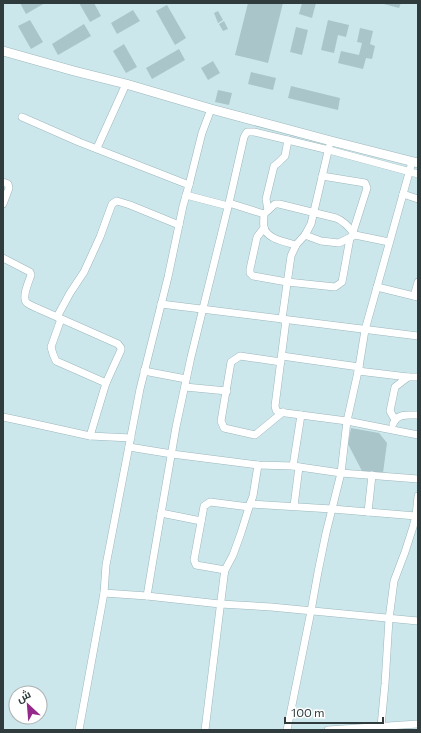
<svg xmlns="http://www.w3.org/2000/svg" width="421" height="733" viewBox="0 0 421 733" font-family="Commissioner,Cairo,sans-serif">
<style>
.building{fill:#aac5ca}
.lines{fill:none;stroke-linecap:round;stroke-linejoin:round}
.minor-casing{stroke:#9cb7bc;stroke-width:8}
.tertiary-casing{stroke:#9cb7bc;stroke-width:10}
.minor{stroke:#fff;stroke-width:7}
.tertiary{stroke:#fff;stroke-width:9}
</style>
<rect width="100%" height="100%" fill="#cbe7ec"/>
<g class="building">
<polygon points="20,3 45,3 26,14"/>
<polygon points="79,3 94,3 101,16 90,22"/>
<polygon points="248,3 283,3 268,63 235,55"/>
<polygon points="302,3 316,3 312,18 299,14"/>
<polygon points="380,3 401,3 399,8"/>
<polygon points="167,5 186,38 175,45 156,11"/>
<polygon points="133,10 140,21 117,34 111,23"/>
<polygon points="218,11 223,20 218,23 214,13"/>
<polygon points="30,20 43,42 31,49 18,26"/>
<polygon points="328,20 349,25 346,37 338,35 334,53 321,50"/>
<polygon points="224,21 228,29 223,31 219,24"/>
<polygon points="84,24 91,36 58,55 52,44"/>
<polygon points="296,27 308,30 302,55 290,52"/>
<polygon points="360,28 373,31 370,44 375,46 372,59 366,58 363,69 338,63 341,51 359,55 362,43 357,42"/>
<polygon points="124,44 137,67 126,73 113,51"/>
<polygon points="179,49 185,60 152,79 146,68"/>
<polygon points="213,61 220,73 208,80 201,68"/>
<polygon points="251,72 276,78 273,90 248,84"/>
<polygon points="291,86 340,98 338,110 288,98"/>
<polygon points="218,90 232,93 229,105 215,102"/>
<polygon points="351,428 379,433 387,443 383,473 362,471 348,444"/>
</g>
<g class="lines">
<g class="minor-casing">
<g id="minor">
<polyline points="22,117 79,142 189,185"/>
<polyline points="97,148 126,84"/>
<polyline points="322,176 365,183 367,188 353,232"/>
<polyline points="3,182 8,184 9,188 3,204"/>
<polyline points="403,194 418,199"/>
<polyline points="186,195 228,206"/>
<polyline points="229,203 264,214"/>
<polyline points="268,210 266,199 274,166 279,162 285,156 288,140"/>
<polyline points="264,228 257,237 250,269 250,273 253,276 287,282 335,287 342,282 350,238"/>
<polyline points="305,235 321,241 339,243 353,236"/>
<path d="M296,245C286,242 266,239 264,227C263,223 264,218 264,214L275,204H279L336,218C344,221 350,228 355,235L389,242"/>
<path d="M3,258L30,272L31,275C29,281 21,298 27,303C31,306 35,307 39,309L118,344L121,348V350L106,383L90,436"/>
<polyline points="377,287 418,297"/>
<polyline points="414,296 418,282"/>
<polyline points="161,304 418,336"/>
<polyline points="57,317 70,293 84,272 100,237 112,204 115,202 117,201 130,205 179,225"/>
<polyline points="61,319 51,347 53,354 56,361 106,383"/>
<polyline points="282,319 291,256 296,245 305,235 311,224 329,147"/>
<polyline points="286,320 275,406 276,410 278,412 347,421 418,435"/>
<polyline points="282,356 359,367"/>
<polyline points="281,362 240,356 231,362 221,421 224,428 255,435 283,412"/>
<polyline points="144,371 186,379"/>
<polyline points="358,371 408,377 418,377"/>
<polyline points="185,387 227,391"/>
<polyline points="3,417 22,421 90,436 131,438"/>
<polyline points="395,420 390,411 395,387 408,377"/>
<path d="M393,424C397,413 408,415 418,415"/>
<polyline points="129,447 172,454 258,465 293,466 341,473 418,479"/>
<polyline points="293,466 301,415"/>
<polyline points="250,504 332,509 416,516"/>
<polyline points="294,506 299,467"/>
<polyline points="368,512 372,475"/>
<polyline points="161,513 201,521"/>
<polyline points="225,570 196,565 194,560 204,506 210,502 249,507"/>
<polyline points="104,593 147,596 220,604 271,607 418,621"/>
<polyline points="147,596 153,560 176,427 191,357 229,203 244,137 247,132 254,132 329,150 418,174"/>
<polyline points="381,726 385,684 389,619 394,581 405,552 413,527 416,516 418,496"/>
<polyline points="79,730 104,593 106,565 140,389 168,277 183,206 189,185 202,133 211,109"/>
<polyline points="205,730 224,576 225,570 233,555 241,533 250,504 253,496 258,465"/>
<polyline points="287,730 311,611 318,572 326,533 341,473 347,421 359,367 365,330 412,162"/>
<polyline points="328,730 418,724"/>
</g>
</g>
<g class="tertiary-casing">
<polyline id="tertiary" points="3,51 74,71 126,84 211,109 331,141 418,163"/>
</g>
<use href="#minor" class="minor"/>
<use href="#tertiary" class="tertiary"/>
</g>
<rect width="421" height="733" fill="none" stroke="#303b3d" stroke-width="8"/>
<g transform="translate(28 705) rotate(334)"><circle r="19" fill="#ffffff" stroke="#acb1b1"/>
<path d="M0-3L7 15L0 10L-7 15Z" fill="#94288b"/>
<text y="-6" font-size="11" font-weight="bold" text-anchor="middle" fill="#303b3d">ش</text>
</g>
<path d="M285 717v6h98v-6" fill="none" stroke="#303b3d" stroke-width="2"/>
<text x="291" y="717" font-size="12" fill="#303b3d" stroke="#ffffff" stroke-width="3" paint-order="stroke">100 m</text>
</svg>
